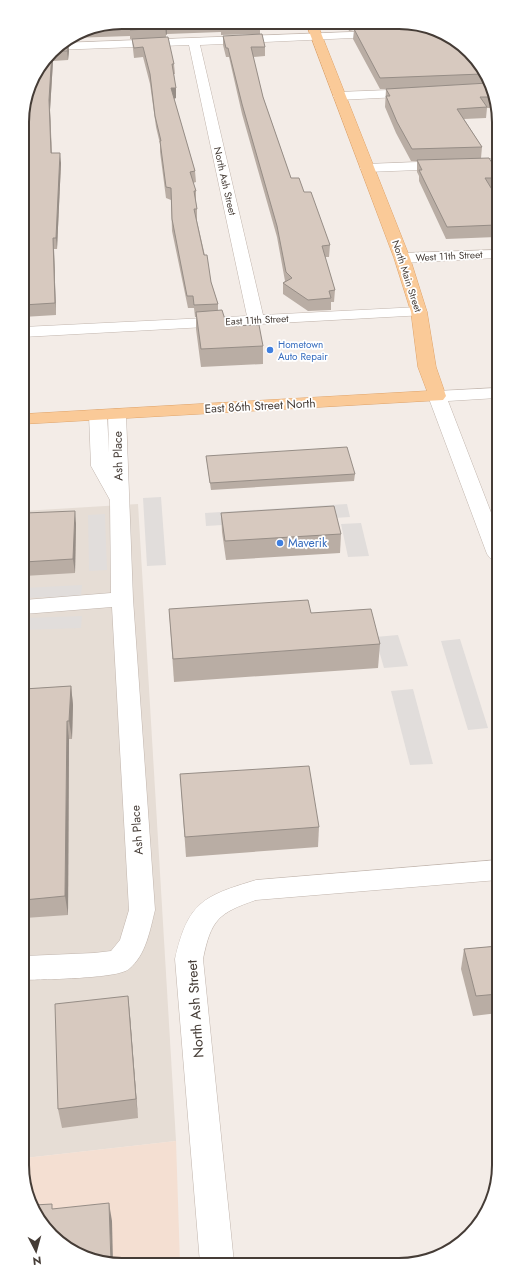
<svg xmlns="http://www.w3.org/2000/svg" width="521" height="1287" viewBox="0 0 521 1287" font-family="Jost,sans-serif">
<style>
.residential{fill:#e6ddd5}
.commercial{fill:#f4dfd2}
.parking{fill:#e1dddb}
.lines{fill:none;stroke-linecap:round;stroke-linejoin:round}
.minor-casing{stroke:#c1b5ad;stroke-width:1}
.major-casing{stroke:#dfa369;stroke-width:1}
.minor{fill:#fff;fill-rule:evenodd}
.major{fill:#faca98;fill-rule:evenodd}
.wall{fill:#b9ada4}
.shaded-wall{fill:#968d86}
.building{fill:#d7c9bf;stroke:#968d86}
.shop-dot{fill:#3f7fe0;stroke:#fff;stroke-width:1.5}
.labels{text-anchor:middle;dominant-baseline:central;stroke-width:3.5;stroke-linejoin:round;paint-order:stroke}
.far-street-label{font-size:10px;fill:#453c36;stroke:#fff}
.far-shop-label{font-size:10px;fill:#366cbe;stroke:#fff;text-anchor:start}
.street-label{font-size:12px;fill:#453c36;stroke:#fff}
.shop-label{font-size:12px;fill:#366cbe;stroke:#fff;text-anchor:start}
.near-street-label{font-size:14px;fill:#453c36;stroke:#fff}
.rim{fill:none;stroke:#453c36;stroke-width:2}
</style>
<rect width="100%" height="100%" fill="#f3ece7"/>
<polygon class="residential" points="138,504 176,1141 25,1158 23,511"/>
<polygon class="commercial" points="176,1141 180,1263 102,1263 51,1236 25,1191 25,1158"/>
<g class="parking">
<polygon points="161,497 166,565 147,566 143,498"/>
<polygon points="347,504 350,517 206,526 205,513"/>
<polygon points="105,514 107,570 89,571 88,515"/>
<polygon points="361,523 369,556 348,557 341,524"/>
<polygon points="82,585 81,596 24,598 24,588"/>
<polygon points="82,616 81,628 24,630 24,618"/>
<polygon points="398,635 408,666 384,668 375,637"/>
<polygon points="460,639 488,728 468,730 441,641"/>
<polygon points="413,689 433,764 410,765 391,691"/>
</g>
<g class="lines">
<g class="minor-casing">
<g id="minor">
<polygon points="429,29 439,34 200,45 263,315 419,307 425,309 427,312 425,315 23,337 23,327 247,316 189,45 54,50 61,43"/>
<polygon points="415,89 419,90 421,93 419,96 339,100 335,99 333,96 335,93 339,92"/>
<polygon points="496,159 496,167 367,172 362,171 360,168 362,165 367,164"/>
<polygon points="496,250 496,258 402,263 397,261 394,258 397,255 402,253"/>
<polygon points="497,388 497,398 448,401 497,528 497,560 490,558 487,554 428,396 431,392 437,391"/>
<path d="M117,409L123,410L126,414L133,599L155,910C150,930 146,955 129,969C117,979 44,979 25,980V956L94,953L111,951L120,940L129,910L112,607L24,614V600L111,593L110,500L91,466L89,415L92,411L98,410L104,411L107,415L109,453L108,414L111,410Z"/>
<path d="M498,860V880L256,900C218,913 211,920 203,959L234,1263H200L175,959C188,902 203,896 256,880Z"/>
</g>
</g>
<g class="major-casing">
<polygon id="major" points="306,23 317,23 410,258 427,312 436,367 446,396 443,400 23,424 23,414 427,391 418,367 411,312 394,258"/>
</g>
<use href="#minor" class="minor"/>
<use href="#major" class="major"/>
</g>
<g class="wall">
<polygon points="122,22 284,23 284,29 260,30 260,34 221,35 221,32 167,34 166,35 166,38 174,64 175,74 174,74 176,98 174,99 195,171 196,182 193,183 196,191 196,202 197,209 197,221 211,282 218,304 218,311 227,326 263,346 263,364 201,367 196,329 196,317 195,317 194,308 188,308 172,231 171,200 166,198 160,152 160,144 156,127 150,84 143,57 134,58 133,49 132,39 130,39 130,36 71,38 84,30"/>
<polygon points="346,23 419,24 465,47 496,96 496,108 487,108 486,118 464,119 482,147 481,158 496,169 496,189 491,189 496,196 496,237 446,239 419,181 419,176 417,172 417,161 411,161 396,133 385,107 386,89 380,89 353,39 354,30 349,31"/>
<polygon points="223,36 265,47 265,56 253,57 263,97 291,178 304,192 330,245 329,257 325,257 335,290 334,302 331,302 331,310 308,311 283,294 283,283 285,281 277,237 242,114 229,57 226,57 223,45"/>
<polygon points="68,42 69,51 68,60 53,61 50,110 52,153 61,163 57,249 54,249 56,315 23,317 23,273 25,272 24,190 23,190 22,184 22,172 26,131 32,78 56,47"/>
<polygon points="206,456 355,474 354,481 211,490 207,463"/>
<polygon points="221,513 341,534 340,553 226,560 222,532"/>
<polygon points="76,524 75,573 24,576 23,542"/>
<polygon points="169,609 311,613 380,644 378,668 174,682"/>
<polygon points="71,686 73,705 72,739 69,739 68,915 25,918 24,689"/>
<polygon points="180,774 319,827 318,847 186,857"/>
<polygon points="498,946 498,1013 473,1016 461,969 464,949"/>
<polygon points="128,996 130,1016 138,1118 62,1128 58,1109"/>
</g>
<g class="shaded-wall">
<polygon points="167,25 167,34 166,35 165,26"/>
<polygon points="70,38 70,41 64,42"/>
<polygon points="68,42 69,51 68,60 67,51"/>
<polygon points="52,51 53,61 50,110 52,164 49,100"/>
<polygon points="171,88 176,88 176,98 172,99"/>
<polygon points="60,153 61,163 57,249 56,238"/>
<polygon points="53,238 54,249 56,315 55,303"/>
<polygon points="75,511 76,524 75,573 73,559"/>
<polygon points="71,686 73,705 72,739 69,721"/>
<polygon points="67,721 69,739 68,915 65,896"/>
<polygon points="128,996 130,1016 138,1118 136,1099"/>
<polygon points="109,1203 112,1221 113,1263 111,1263"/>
</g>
<g class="building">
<polygon points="122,22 259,23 260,25 221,26 221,23 189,24 167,25 165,26 166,28 130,30 129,26 93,28"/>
<polygon points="423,26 465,47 482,74 380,78 354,29"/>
<polygon points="262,34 265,47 251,47 263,97 291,178 299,178 304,192 311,192 330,245 322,246 335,290 329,291 331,298 308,300 283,283 292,278 286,272 277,226 242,104 228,48 226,48 223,36"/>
<polygon points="168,37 174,64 172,64 176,88 171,88 195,171 190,172 196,191 194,191 197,209 194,209 204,255 207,255 211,282 218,304 194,305 193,296 187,296 172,219 171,188 166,187 160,141 161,141 155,116 150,74 143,47 134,48 132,39"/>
<polygon points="64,42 68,42 67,51 52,51 56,47"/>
<polygon points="52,51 49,100 51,153 60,153 56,238 53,238 55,303 23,305 23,273 25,272 23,240 23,216 24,179 22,179 22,172 26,131 25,105 32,78"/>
<polygon points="488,83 496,97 480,97 487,107 457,109 482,147 412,149 397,122 386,96 390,96 386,89"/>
<polygon points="489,158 496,169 496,178 485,178 496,196 496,225 447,227 419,170 422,170 417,160"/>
<polygon points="222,310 227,326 259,325 263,346 201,349 196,312"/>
<polygon points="347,447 355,474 210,483 206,456"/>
<polygon points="334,506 341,534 225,541 221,513"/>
<polygon points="75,511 73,559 24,562 23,542 25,513"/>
<polygon points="308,600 311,613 371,609 380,644 173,659 169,609"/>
<polygon points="71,686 69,721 67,721 65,896 24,900 24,689"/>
<polygon points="309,766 319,827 185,837 180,774"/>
<polygon points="498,946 498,994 476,996 464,949"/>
<polygon points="128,996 136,1099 58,1109 55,1004"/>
<polygon points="109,1203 111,1263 102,1263 51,1236 34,1205 52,1204 52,1209"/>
</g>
<g class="shop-dot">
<circle cx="270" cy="350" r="4"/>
<circle cx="280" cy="543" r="4"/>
</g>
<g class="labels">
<g class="far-street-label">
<text transform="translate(225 181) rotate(77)">North Ash Street</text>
<text transform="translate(449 256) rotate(-3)">West 11th Street</text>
<text transform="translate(407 276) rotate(72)">North Main Street</text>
<text transform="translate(257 320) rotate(-3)">East 11th Street</text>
</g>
<g class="far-shop-label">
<text x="278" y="344">Hometown<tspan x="278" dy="12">Auto Repair</tspan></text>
</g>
<g class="street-label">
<text transform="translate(260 406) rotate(-3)">East 86th Street North</text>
<text transform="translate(118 456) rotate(-91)">Ash Place</text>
<text transform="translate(137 830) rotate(-94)">Ash Place</text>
</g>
<g class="shop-label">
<text x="288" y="543">Maverik</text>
</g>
<g class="near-street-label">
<text transform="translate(195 1009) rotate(-94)">North Ash Street</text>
</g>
</g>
<path d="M0 0H521V1287H0ZM122 29H399A93 93 0 0 1 492 122V1165A93 93 0 0 1 399 1258H122A93 93 0 0 1 29 1165V122A93 93 0 0 1 122 29Z" fill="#fff" fill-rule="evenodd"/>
<path class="rim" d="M122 29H399A93 93 0 0 1 492 122V1165A93 93 0 0 1 399 1258H122A93 93 0 0 1 29 1165V122A93 93 0 0 1 122 29Z"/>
<g transform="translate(36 1251) rotate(174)" stroke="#ffffff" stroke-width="3" paint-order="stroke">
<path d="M0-3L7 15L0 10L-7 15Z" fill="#453c36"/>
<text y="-6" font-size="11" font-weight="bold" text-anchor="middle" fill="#453c36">N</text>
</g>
</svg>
